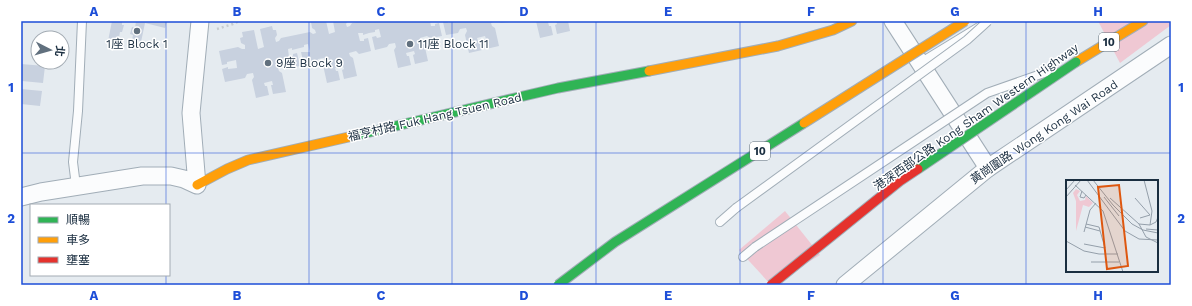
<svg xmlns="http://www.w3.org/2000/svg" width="1192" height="306" viewBox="0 0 1192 306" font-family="'Work Sans','Noto Sans TC',sans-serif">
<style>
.green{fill:#efc8d3}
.building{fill:#c8d1df}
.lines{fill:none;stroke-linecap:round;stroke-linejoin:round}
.lane-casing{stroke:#a1adb7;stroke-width:10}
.street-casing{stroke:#a1adb7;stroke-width:19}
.fast-casing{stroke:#a1adb7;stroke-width:11}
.slow-casing{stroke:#a1adb7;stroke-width:11}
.path{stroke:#c7cccf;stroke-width:2.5;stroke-dasharray:2 3;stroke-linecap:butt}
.lane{stroke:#fbfcfd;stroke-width:8}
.street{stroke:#fbfcfd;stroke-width:17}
.fast{stroke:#30b455;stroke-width:9}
.slow{stroke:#ff9f0a;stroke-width:9}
.lane-bridge-casing{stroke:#a1adb7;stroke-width:10;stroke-linecap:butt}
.fast-bridge-casing{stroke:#a1adb7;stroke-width:11;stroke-linecap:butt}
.slow-bridge-casing{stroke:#a1adb7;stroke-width:11;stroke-linecap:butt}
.jam-bridge-casing{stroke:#a1adb7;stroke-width:11;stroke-linecap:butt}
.lane-bridge{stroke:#fbfcfd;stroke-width:8}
.fast-bridge{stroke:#30b455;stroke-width:9}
.slow-bridge{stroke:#ff9f0a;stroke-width:9}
.jam-bridge{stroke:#e5322d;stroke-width:9}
.grid{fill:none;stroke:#1d4ed8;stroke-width:1;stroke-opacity:0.55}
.poi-dot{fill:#61707e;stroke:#fff;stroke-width:1.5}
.labels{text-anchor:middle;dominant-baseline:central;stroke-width:3;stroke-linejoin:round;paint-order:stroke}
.shield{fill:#fff;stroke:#5f6d79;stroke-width:1}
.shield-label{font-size:11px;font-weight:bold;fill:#1a2e40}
.poi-label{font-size:12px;fill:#1a2e40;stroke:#fff;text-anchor:start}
.street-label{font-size:12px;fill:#1a2e40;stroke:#fff}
.inset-road{fill:none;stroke:#949faa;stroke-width:1}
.view{fill:#de570f;fill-opacity:0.15;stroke:#de570f;stroke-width:2}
.inset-edge{fill:none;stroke:#1a2e40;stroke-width:2}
.neatline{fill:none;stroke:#1d4ed8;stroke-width:1.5}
.grid-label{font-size:13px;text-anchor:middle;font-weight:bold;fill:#1d4ed8}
</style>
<rect width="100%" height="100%" fill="#e5ebf0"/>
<g class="green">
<polygon points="1098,21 1171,21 1171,25 1120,63"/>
<polygon points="785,211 820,255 771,285 739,250"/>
</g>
<g class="building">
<polygon points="112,21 122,21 122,25 124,25 122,32 120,32 118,43 108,41"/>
<polygon points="136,21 167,21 165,28 145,23 141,42 132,40 133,35 130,34 132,27 135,28"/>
<polygon points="314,21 326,21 329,34 335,32 333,21 348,21 346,24 347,27 350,26 352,23 362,21 430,21 431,26 435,26 435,24 439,23 442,36 430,38 427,36 420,38 421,41 424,43 428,61 415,64 413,55 415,54 414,51 406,53 407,56 409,56 411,65 398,68 394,50 396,47 395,43 389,44 387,47 375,50 372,37 376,36 377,38 381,37 379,29 375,30 375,32 369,33 363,35 363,33 358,33 360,41 364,41 364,39 368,38 371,51 359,54 356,51 349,53 350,56 353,58 357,76 344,79 342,70 344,69 343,66 335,68 336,71 338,71 340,80 327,83 323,65 325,62 324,58 318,59 316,63 304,65 301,52 310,52 308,44 304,45 304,47 292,50 292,48 288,49 289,57 293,56 293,54 297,53 300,66 288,69 285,67 278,68 279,71 282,73 286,92 273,94 271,85 273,85 272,81 264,83 265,86 267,86 269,95 256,98 252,80 254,77 253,73 247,74 245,78 225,82 222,69 228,67 228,69 237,68 236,60 227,62 227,64 222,65 219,51 238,47 242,49 245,49 245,45 241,43 240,38 243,37 242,32 254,30 258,49 264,47 260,29 272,26 273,30 276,30 277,35 275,38 276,42 279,41 281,38 310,32 313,34 316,33 315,30 312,28 311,22"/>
<polygon points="447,21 448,23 452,22 452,21 496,21 491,23 492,26 495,28 499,46 486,49 484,40 486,39 485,36 477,38 478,41 480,41 482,50 469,53 465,35 467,31 466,28 460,29 458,33 446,35 443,22"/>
<polygon points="497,21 509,21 509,22 501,23"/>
<polygon points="536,21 552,21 548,22 549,26 551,26 553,35 540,38"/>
<polygon points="556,21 568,21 570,31 557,34 555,25 557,24"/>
<polygon points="21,64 45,66 43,83 22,81 21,84"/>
<polygon points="21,89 42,91 40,106 21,104"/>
</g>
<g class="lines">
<g class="lane-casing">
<g id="lane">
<polyline points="920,63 979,27"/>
<polyline points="76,186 73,162 78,111 82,21"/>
<polyline points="720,222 736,208"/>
<polyline points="743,257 755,247"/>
</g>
</g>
<g class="street-casing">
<g id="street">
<polyline points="893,21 988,168"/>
<polyline points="21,197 41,192 142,176 171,176 184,179 197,185 191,113 200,21"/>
<polyline points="845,285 988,168 1171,45"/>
</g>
</g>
<g class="fast-casing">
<polyline id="fast" points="353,136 558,88 649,71"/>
</g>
<g class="slow-casing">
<g id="slow">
<polyline points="1076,62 1143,21"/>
<polyline points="649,71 778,46 833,30 852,21"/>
<polyline points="197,185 227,169 248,160 353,136"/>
</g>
</g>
<polyline class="path" points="217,29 233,24 239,21"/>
<use href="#lane" class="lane"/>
<use href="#street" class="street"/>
<use href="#fast" class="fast"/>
<use href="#slow" class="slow"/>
<g class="lane-bridge-casing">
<g id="lane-bridge">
<polyline points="736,208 967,40 988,21"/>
<polyline points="755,247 987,93 1047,72"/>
</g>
</g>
<g class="fast-bridge-casing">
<g id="fast-bridge">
<polyline points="918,169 1076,62"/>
<polyline points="558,285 615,242 804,123"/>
</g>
</g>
<g class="slow-bridge-casing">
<polyline id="slow-bridge" points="804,123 965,21"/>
</g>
<g class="jam-bridge-casing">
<polyline id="jam-bridge" points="771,285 900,181 918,169"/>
</g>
<use href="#lane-bridge" class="lane-bridge"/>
<use href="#fast-bridge" class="fast-bridge"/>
<use href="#slow-bridge" class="slow-bridge"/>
<use href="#jam-bridge" class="jam-bridge"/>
</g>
<path class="grid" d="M166,21V205M309,21V285M452,21V285M596,21V285M740,21V285M883,21V285M1026,21V285M21,153H1171M166,275V285"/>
<g class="poi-dot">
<circle cx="137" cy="31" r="4"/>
<circle cx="410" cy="44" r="4"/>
<circle cx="268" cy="63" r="4"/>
</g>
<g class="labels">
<g class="shield">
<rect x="1099" y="33" width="20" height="18" rx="3"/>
<rect x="750" y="142" width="20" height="18" rx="3"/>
</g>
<g class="shield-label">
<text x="1109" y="42">10</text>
<text x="760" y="151">10</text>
</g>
<g class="poi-label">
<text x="137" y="44" text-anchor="middle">1座 Block 1</text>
<text x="418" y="44">11座 Block 11</text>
<text x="276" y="63">9座 Block 9</text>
</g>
<g class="street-label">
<text transform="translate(435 117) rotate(-13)">福亨村路 Fuk Hang Tsuen Road</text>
<text transform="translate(976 117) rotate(-35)">港深西部公路 Kong Sham Western Highway</text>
<text transform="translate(1044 132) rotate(-34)">黃崗圍路 Wong Kong Wai Road</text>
</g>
</g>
<g transform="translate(1066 180)">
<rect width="92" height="92" fill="#e5ebf0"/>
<path d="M10,9L14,11L11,15L14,21L19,20L20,16L27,23L23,27L17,25L10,51V21L7,13Z" fill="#efc8d3"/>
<path class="inset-road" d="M21,0L59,51L73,59L92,60M27,0L47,25L66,44L77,50L92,53M9,5L37,31L57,92M0,10L9,0M16,11L14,17L18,18L20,15M0,17L15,0M38,17L53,36M44,18L73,44L80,57L92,63M69,18L84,35L74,38M73,44L84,45L86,31L78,0M84,45L90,42L92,37M19,47L34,51M80,49L92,50M18,52L24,30L30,23M0,61L18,71L33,74H52M18,64L39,68L33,47L20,44M25,82H53"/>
<path class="view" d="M53,5L62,86L41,89L32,7Z"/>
<rect width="92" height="92" class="inset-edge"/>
</g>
<rect width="1192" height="306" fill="none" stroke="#ffffff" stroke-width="44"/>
<rect x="30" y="204" width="140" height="72" fill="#ffffff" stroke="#a3abb3"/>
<rect x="38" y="217" width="20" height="6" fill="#30b455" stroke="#a3abb3"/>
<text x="66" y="224" font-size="12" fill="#1a2e40">順暢</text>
<rect x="38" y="237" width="20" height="6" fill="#ff9f0a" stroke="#a3abb3"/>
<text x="66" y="244" font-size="12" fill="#1a2e40">車多</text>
<rect x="38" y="257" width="20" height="6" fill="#e5322d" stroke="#a3abb3"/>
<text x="66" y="264" font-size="12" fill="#1a2e40">壅塞</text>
<g transform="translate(50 50) rotate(96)"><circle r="19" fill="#ffffff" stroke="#a3abb3"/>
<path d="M0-3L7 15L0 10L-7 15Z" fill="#61707e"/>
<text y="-6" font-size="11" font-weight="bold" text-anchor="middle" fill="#1a2e40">北</text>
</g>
<rect x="22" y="22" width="1148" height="262" class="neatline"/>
<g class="grid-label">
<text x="94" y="16">A</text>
<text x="237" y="16">B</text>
<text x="381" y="16">C</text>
<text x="524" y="16">D</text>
<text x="668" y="16">E</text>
<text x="811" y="16">F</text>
<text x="955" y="16">G</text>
<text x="1098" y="16">H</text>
<text x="11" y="92">1</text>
<text x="1181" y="92">1</text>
<text x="11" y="223">2</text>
<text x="1181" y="223">2</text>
<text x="94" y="300">A</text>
<text x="237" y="300">B</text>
<text x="381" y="300">C</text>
<text x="524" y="300">D</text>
<text x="668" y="300">E</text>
<text x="811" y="300">F</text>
<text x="955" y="300">G</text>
<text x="1098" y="300">H</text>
</g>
</svg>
